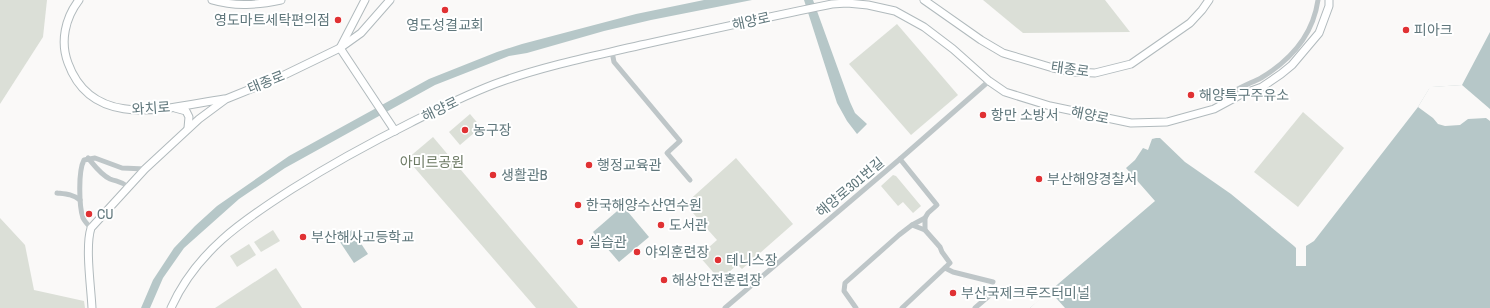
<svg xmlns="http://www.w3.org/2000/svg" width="1490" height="308" viewBox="0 0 1490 308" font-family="'Archivo Narrow','Noto Sans KR',sans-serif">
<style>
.green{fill:#dbdfd7}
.water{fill:#b6c7c8}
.pier{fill:#faf9f8}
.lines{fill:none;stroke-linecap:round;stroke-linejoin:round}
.secondary-casing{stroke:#b1babd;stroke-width:9}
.street{stroke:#bec6c8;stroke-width:5}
.secondary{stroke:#fff;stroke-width:7}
.poi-dot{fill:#e03133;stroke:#fff;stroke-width:1.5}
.labels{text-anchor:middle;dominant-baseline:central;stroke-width:4;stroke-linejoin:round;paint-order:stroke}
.poi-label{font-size:14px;fill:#60777c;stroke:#fff;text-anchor:start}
.street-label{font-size:14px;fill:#60777c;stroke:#fff}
.park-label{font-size:14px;fill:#6d7a64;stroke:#fff}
</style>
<rect width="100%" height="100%" fill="#faf9f8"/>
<g class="green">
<polygon points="0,0 47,0 43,37 0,104"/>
<polygon points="983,0 1105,0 1130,32 1023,33"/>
<polygon points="897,24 958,95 911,135 849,64"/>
<polygon points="1303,112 1344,148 1298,207 1254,172"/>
<polygon points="470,114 481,127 460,145 449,132"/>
<polygon points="433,137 578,308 536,308 407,159"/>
<polygon points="736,158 793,224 742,269 735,262 737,265 720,280 699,256 717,240 685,204"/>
<polygon points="893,175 896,176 921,206 913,213 903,202 898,206 881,186"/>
<polygon points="0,218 25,245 34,290 84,301 85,308 0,308"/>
<polygon points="273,230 280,241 261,252 254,242"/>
<polygon points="249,244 256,255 237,267 230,256"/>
<polygon points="276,268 302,308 215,308"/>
</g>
<g class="water">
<polygon points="704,0 752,0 651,20 604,31 527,53 509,56 435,85 285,168 239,199 184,248 163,278 150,308 141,308 153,280 174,248 195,226 217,206 289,156 429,79 497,52 522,44 636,14"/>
<polygon points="804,0 813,0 850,102 855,113 867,124 857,134 847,121 837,103"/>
<polygon points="1490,32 1490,308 1030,308 1155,201 1126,168 1135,160 1143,148 1148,150 1152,139 1156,138 1160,138 1185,162 1231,194 1294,246 1296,248 1296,266 1306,266 1306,246 1314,241 1418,107 1429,89 1432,87 1462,85"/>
<polygon points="623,206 649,237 619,262 593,232"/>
<polygon points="352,230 368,254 354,263 338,239"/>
</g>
<g class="pier">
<polygon points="1462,85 1490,109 1490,121 1486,118 1468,119 1460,125 1445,126 1438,124 1433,118 1418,107 1430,87"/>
<polygon points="1049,290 1065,308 1030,308"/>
</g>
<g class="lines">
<g class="secondary-casing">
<g id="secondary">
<path d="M79,0C65,18 60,42 68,63C93,132 170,107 224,99"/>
<path d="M212,0C236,7 257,5 281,0"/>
<polyline points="365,0 340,48 395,131"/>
<polyline points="924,0 981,40 1003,53 1053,68 1074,72 1095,73 1131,64 1190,23 1202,10 1209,0"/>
<polyline points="175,108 186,111 189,117 188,128"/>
<path d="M92,308C91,287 85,247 91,228L145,169L199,119L226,99L278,78L340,48L361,33L390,0"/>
<path d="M171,308C196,252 242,221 292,189C330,165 370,143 410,123C440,108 471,92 503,81C548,65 595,56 641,45C705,31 768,17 832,4L847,3L868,5L895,11L924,27L953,49L989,81L1005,92L1050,106L1131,123L1167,122L1214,109L1240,95L1262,87L1281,74L1292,65L1319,33L1329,6V0"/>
</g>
</g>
<g class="street">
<polyline points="612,52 614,62 680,141 667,153 690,180"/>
<path d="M1240,95L1238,89C1245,85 1253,82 1261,78C1291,60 1313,35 1318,0"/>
<path d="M88,158C94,165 101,175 110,179C118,182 121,181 128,187"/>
<polyline points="900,159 937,205 928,213 925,218"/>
<path d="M57,193C66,194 72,194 80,200"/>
<polyline points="912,225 925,230"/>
<path d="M91,228C88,225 85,222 83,218C79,206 78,171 84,160L95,158L122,168L145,169"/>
<polyline points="945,268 953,272 993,282"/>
<polyline points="725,308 900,159 989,81"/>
<polyline points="856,308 844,291 845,283 899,235 912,225 925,218 925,230 940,247 942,252 950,263 902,308"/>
<polyline points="975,308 997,289"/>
</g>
<use href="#secondary" class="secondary"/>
</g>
<g class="poi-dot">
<circle cx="445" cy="10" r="4"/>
<circle cx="338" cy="20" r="4"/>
<circle cx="1406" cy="30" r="4"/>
<circle cx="1191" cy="95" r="4"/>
<circle cx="983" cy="115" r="4"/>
<circle cx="465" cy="130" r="4"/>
<circle cx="589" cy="165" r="4"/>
<circle cx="493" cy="175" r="4"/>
<circle cx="1039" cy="179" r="4"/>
<circle cx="578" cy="205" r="4"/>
<circle cx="89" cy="214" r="4"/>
<circle cx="661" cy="225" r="4"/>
<circle cx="303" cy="237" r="4"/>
<circle cx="580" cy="242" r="4"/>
<circle cx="637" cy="252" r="4"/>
<circle cx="718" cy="260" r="4"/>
<circle cx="664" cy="280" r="4"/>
<circle cx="953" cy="293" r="4"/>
</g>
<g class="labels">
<g class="poi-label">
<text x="330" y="20" text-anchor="end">영도마트세탁편의점</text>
<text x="445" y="25" text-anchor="middle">영도성결교회</text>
<text x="1414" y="30">피아크</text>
<text x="1199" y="95">해양특구주유소</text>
<text x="991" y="115">항만 소방서</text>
<text x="473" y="130">농구장</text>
<text x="597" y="165">행정교육관</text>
<text x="501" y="175">생활관B</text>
<text x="1047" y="179">부산해양경찰서</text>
<text x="586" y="205">한국해양수산연수원</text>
<text x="97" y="214">CU</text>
<text x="669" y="225">도서관</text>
<text x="311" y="237">부산해사고등학교</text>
<text x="588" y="242">실습관</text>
<text x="645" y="252">야외훈련장</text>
<text x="726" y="260">테니스장</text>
<text x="672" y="280">해상안전훈련장</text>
<text x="961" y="293">부산국제크루즈터미널</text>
</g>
<g class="street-label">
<text transform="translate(751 21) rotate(-12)">해양로</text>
<text transform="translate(1070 69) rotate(8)">태종로</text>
<text transform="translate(266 82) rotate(-22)">태종로</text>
<text transform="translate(151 108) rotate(-4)">와치로</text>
<text transform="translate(440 109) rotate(-26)">해양로</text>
<text transform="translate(1090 115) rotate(12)">해양로</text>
<text transform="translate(850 187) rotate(-40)">해양로301번길</text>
</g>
<g class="park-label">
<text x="432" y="162">아미르공원</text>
</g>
</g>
</svg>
